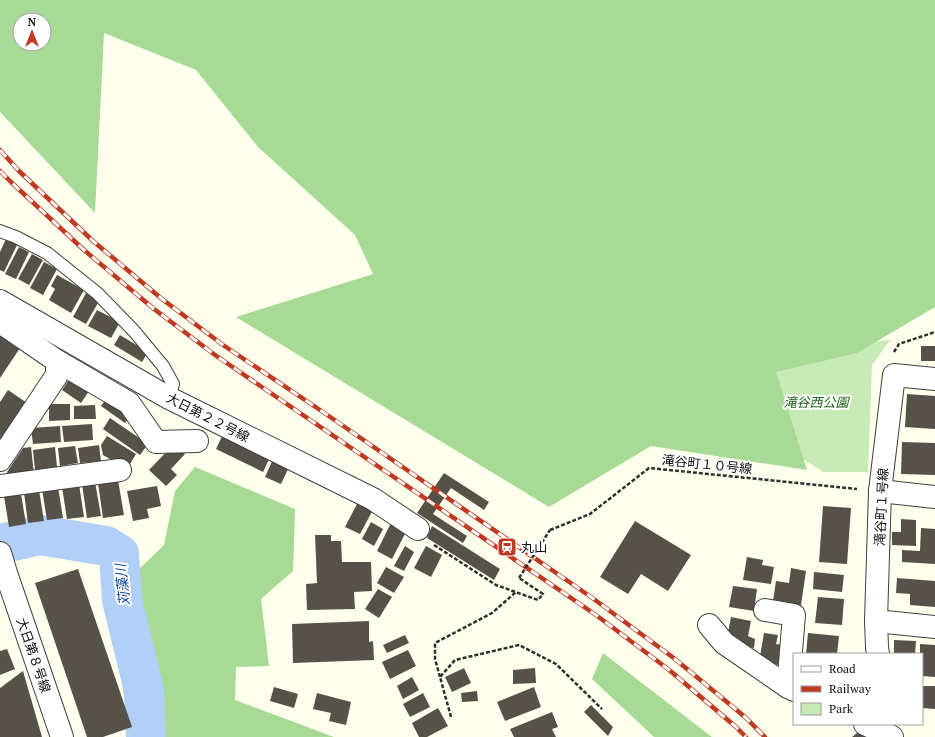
<svg xmlns="http://www.w3.org/2000/svg" width="935" height="737" viewBox="0 0 935 737" font-family="'PT Serif','Noto Sans JP',serif">
<style>
.green{fill:#c7eab6}
.forest{fill:#a7db95;fill-rule:evenodd}
.lines{fill:none;stroke-linecap:round;stroke-linejoin:round}
.river{stroke:#b1cff7;stroke-width:40}
.building{fill:#565149}
.service-casing{stroke:#404040;stroke-width:14}
.minor-casing{stroke:#404040;stroke-width:24}
.tertiary-casing{stroke:#404040;stroke-width:24}
.path{stroke:#2f2f2f;stroke-width:2.5;stroke-dasharray:4 2;stroke-linecap:butt}
.service{stroke:#fff;stroke-width:12}
.minor{stroke:#fff;stroke-width:22}
.tertiary{stroke:#fff;stroke-width:22}
.rail-casing{stroke:#c03922;stroke-width:4.5}
.rail{stroke:#fff;stroke-width:3;stroke-dasharray:9;stroke-linecap:butt}
.path-bridge{stroke:#2f2f2f;stroke-width:2.5;stroke-dasharray:4 2;stroke-linecap:butt}
.labels{text-anchor:middle;dominant-baseline:central;stroke-width:4;stroke-linejoin:round;paint-order:stroke}
.park-label{font-size:13px;font-style:italic;fill:#1d661c;stroke:#fff}
.street-label{font-size:13px;fill:#0d0d0d;stroke:#fff}
.poi-label{font-size:13px;fill:#0d0d0d;stroke:#fff;text-anchor:start}
.water-label{font-size:14px;font-style:italic;fill:#1448a1;stroke:#fff}
</style>
<rect width="100%" height="100%" fill="#ffffed"/>
<polygon class="green" points="890,340 872,365 868,472 823,472 705,395 707,359"/>
<g class="forest">
<path d="M0,0H935V307L857,353L776,372L807,470L651,446L549,507L236,317L373,274L355,235L258,147L196,70L104,33L95,213L0,112ZM20,20H44V44H20Z"/>
<polygon points="195,467 295,509 293,571 261,599 269,666 236,667 235,700 334,737 127,737 128,722 109,598 164,545 175,491"/>
<polygon points="603,653 712,737 654,737 592,679"/>
</g>
<g class="lines">
<polyline class="river" points="0,544 40,535 106,546 119,554 122,600 144,690 146,737"/>
</g>
<g class="building">
<polygon points="6,239 17,245 4,272 0,270 0,252"/>
<polygon points="19,247 29,252 16,279 5,274"/>
<polygon points="32,254 43,260 29,285 18,279"/>
<polygon points="44,262 57,269 43,295 30,288"/>
<polygon points="57,275 84,290 71,313 49,300 55,289 51,286"/>
<polygon points="86,293 99,301 86,324 73,317"/>
<polygon points="97,310 120,322 111,338 88,326"/>
<polygon points="0,335 20,348 0,378"/>
<polygon points="120,335 148,352 142,362 114,345"/>
<rect x="921" y="346" width="14" height="15"/>
<polygon points="72,375 91,388 81,403 62,390"/>
<polygon points="8,390 30,405 0,442 0,402"/>
<polygon points="907,394 935,396 935,429 905,427"/>
<polygon points="109,395 133,412 125,423 101,406"/>
<polygon points="49,404 70,404 70,420 49,421"/>
<polygon points="95,405 96,419 74,419 74,406"/>
<polygon points="110,418 148,444 140,455 103,429"/>
<polygon points="92,424 93,440 64,442 62,426"/>
<polygon points="60,426 61,442 33,444 31,428"/>
<polygon points="224,432 271,455 263,472 216,449"/>
<polygon points="107,436 136,454 127,469 103,455 101,445"/>
<polygon points="902,442 935,443 935,475 901,474"/>
<polygon points="174,444 185,454 171,469 177,475 166,486 149,470"/>
<polygon points="99,445 101,461 80,463 78,448"/>
<polygon points="75,446 78,463 60,466 58,448"/>
<polygon points="31,447 34,474 8,477 7,472 23,448"/>
<polygon points="55,447 57,467 35,470 33,450"/>
<polygon points="274,457 290,465 281,484 265,477"/>
<polygon points="444,473 489,502 484,510 451,488 433,514 467,536 463,543 417,513"/>
<polygon points="118,480 124,515 103,518 98,483"/>
<polygon points="95,482 101,516 87,518 82,484"/>
<polygon points="79,484 84,517 67,519 62,487"/>
<polygon points="157,486 161,506 147,509 149,518 133,521 127,491"/>
<polygon points="58,487 63,518 47,520 42,489"/>
<polygon points="39,490 44,521 28,523 24,493"/>
<polygon points="21,494 26,524 9,527 4,496"/>
<polygon points="358,502 373,510 360,534 345,527"/>
<polygon points="823,506 851,508 847,564 819,562"/>
<polygon points="901,519 916,520 916,546 892,545 892,532 901,532"/>
<polygon points="392,521 408,528 392,559 377,551"/>
<polygon points="635,521 691,555 668,591 641,574 628,594 600,577"/>
<polygon points="371,522 383,529 374,546 362,539"/>
<polygon points="432,526 500,569 494,580 427,538"/>
<polygon points="921,528 935,529 935,564 902,562 902,550 920,551"/>
<polygon points="315,535 331,535 331,541 341,541 342,562 371,562 372,591 354,592 355,609 307,610 306,584 317,583"/>
<polygon points="405,546 414,552 404,571 394,566"/>
<polygon points="426,546 442,555 431,577 414,568"/>
<polygon points="747,557 763,560 762,565 774,567 771,584 743,580"/>
<polygon points="386,567 404,577 394,593 377,583"/>
<polygon points="791,568 806,571 801,605 773,601 776,581 789,583"/>
<polygon points="78,569 132,727 103,737 87,737 35,583"/>
<polygon points="814,572 844,575 842,592 813,589"/>
<polygon points="897,578 935,581 935,607 910,605 910,594 896,593"/>
<polygon points="733,586 757,589 754,611 729,607"/>
<polygon points="378,589 392,597 379,618 365,609"/>
<polygon points="818,597 844,599 842,625 815,623"/>
<polygon points="731,617 751,621 748,636 755,639 754,648 726,643"/>
<polygon points="369,621 369,642 373,641 374,660 293,663 292,624"/>
<polygon points="764,633 778,635 776,644 784,645 780,665 759,662"/>
<polygon points="808,633 839,636 837,654 806,654"/>
<polygon points="405,635 409,643 387,653 383,645"/>
<polygon points="894,640 916,641 915,654 894,654"/>
<polygon points="920,644 935,645 935,677 922,676 922,654 920,654"/>
<polygon points="7,649 15,669 0,675 0,651"/>
<polygon points="408,650 416,666 390,679 382,662"/>
<polygon points="464,668 471,683 452,692 445,677"/>
<polygon points="535,668 536,683 513,684 513,670"/>
<polygon points="23,671 42,737 0,737 0,688"/>
<polygon points="412,677 419,690 403,699 397,686"/>
<polygon points="922,686 935,686 935,709 922,708"/>
<polygon points="274,687 298,694 294,708 270,701"/>
<polygon points="534,687 541,707 505,721 497,702"/>
<polygon points="477,691 478,701 462,702 461,693"/>
<polygon points="317,693 351,702 346,725 329,721 331,713 313,709"/>
<polygon points="423,693 430,707 410,717 403,704"/>
<polygon points="591,705 613,727 608,736 584,712"/>
<polygon points="438,708 448,726 427,737 419,737 412,723"/>
<polygon points="552,712 558,727 552,729 556,737 514,737 510,729"/>
<polygon points="862,729 870,737 852,737"/>
</g>
<g class="lines">
<g class="service-casing">
<polyline id="service" points="0,231 16,237 47,253 97,293 134,331 163,366 173,384 169,398"/>
</g>
<g class="minor-casing">
<g id="minor">
<polyline points="0,301 169,398 373,499 418,529"/>
<polyline points="0,322 57,361 57,375 0,460"/>
<polyline points="57,361 129,403 156,442 197,441"/>
<polyline points="0,486 120,470"/>
<polyline points="880,491 935,497"/>
<polyline points="0,553 6,573 62,737"/>
<polyline points="765,610 794,615 788,687"/>
<polyline points="709,625 724,643 788,687 794,690"/>
<polyline points="878,654 877,647 876,621 880,491 894,375 935,379"/>
<polyline points="865,724 892,737"/>
</g>
</g>
<g class="tertiary-casing">
<polyline id="tertiary" points="876,621 935,627"/>
</g>
<g class="path">
<polyline points="894,352 899,344 935,332"/>
<polyline points="550,530 590,514 649,468 857,489"/>
<polyline points="434,545 496,585 538,600 543,594 519,578"/>
<polyline points="440,677 435,659 435,643 492,613 516,592"/>
<polyline points="451,717 440,677 455,660 519,645 556,664 602,709"/>
</g>
<use href="#service" class="service"/>
<use href="#minor" class="minor"/>
<use href="#tertiary" class="tertiary"/>
<g class="rail-casing">
<g id="rail">
<polyline points="0,150 19,171 93,241 162,299 223,345 323,412 591,597 675,659 745,717 765,737"/>
<polyline points="0,171 11,182 84,250 154,309 215,355 596,615 668,669 736,727 746,737"/>
</g>
</g>
<use href="#rail" class="rail"/>
<polyline class="path-bridge" points="519,578 550,530"/>
</g>
<defs>
<g id="station-square" transform="scale(1)"><rect x="-9" y="-9" width="18" height="18" rx="4" fill="#c03922" stroke="#fff"/><path d="M-3-6H3Q5-6 5-4V2Q5 4 3 4L4.5 6H3L1.5 4h-3L-3 6H-4.5L-3 4Q-5 4-5 2V-4Q-5-6-3-6ZM-3.5-4v3h7v-3ZM-3.5 1v1.5H-2V1ZM2 1v1.5H3.5V1Z" fill="#fff"/></g>
</defs>
<g fill-rule="evenodd">
<use href="#station-square" x="507" y="547"/>
</g>
<g class="labels">
<g class="park-label">
<text x="816" y="402">滝谷西公園</text>
</g>
<g class="street-label">
<text transform="translate(208 417) rotate(27)">大日第２２号線</text>
<text transform="translate(707 464) rotate(6)">滝谷町１０号線</text>
<text transform="translate(881 507) rotate(-87)">滝谷町１号線</text>
<text transform="translate(34 655) rotate(71)">大日第８号線</text>
</g>
<g class="poi-label">
<text x="521" y="547">丸山</text>
</g>
<g class="water-label">
<text transform="translate(122 585) rotate(-96)">苅藻川</text>
</g>
</g>
<rect x="793" y="653" width="130" height="72" fill="#ffffff" stroke="#9e9e9e"/>
<rect x="801" y="666" width="20" height="6" fill="#ffffff" stroke="#9e9e9e"/>
<text x="829" y="673" font-size="12" fill="#0d0d0d">Road</text>
<rect x="801" y="686" width="20" height="6" fill="#c03922" stroke="#9e9e9e"/>
<text x="829" y="693" font-size="12" fill="#0d0d0d">Railway</text>
<rect x="801" y="703" width="20" height="12" fill="#c7eab6" stroke="#9e9e9e"/>
<text x="829" y="713" font-size="12" fill="#0d0d0d">Park</text>
<g transform="translate(32 32)"><circle r="19" fill="#ffffff" stroke="#9e9e9e"/>
<path d="M0-3L7 15L0 10L-7 15Z" fill="#c03922"/>
<text y="-6" font-size="11" font-weight="bold" text-anchor="middle" fill="#0d0d0d">N</text>
</g>
</svg>
